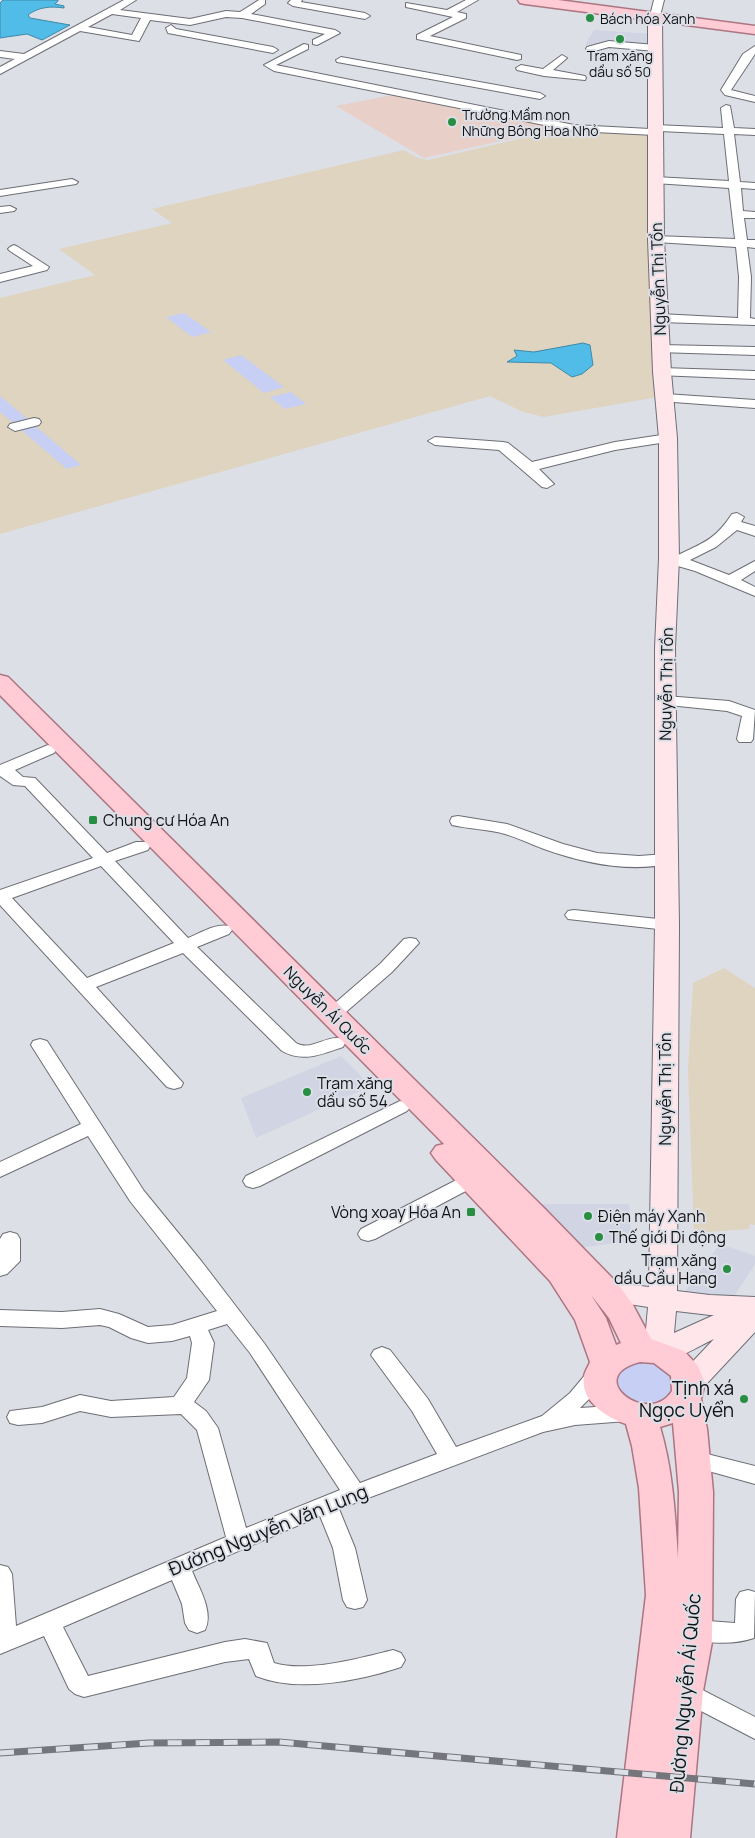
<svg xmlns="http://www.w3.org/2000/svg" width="755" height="1838" viewBox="0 0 755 1838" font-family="Manrope,sans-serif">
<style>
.built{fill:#d0d4e3}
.industrial{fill:#ded4c0}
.education{fill:#e8cfc8}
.green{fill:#c7cff5}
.water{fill:#51bce7;stroke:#3e89a8}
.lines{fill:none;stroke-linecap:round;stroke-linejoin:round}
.street-casing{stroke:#6d6e75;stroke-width:2}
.secondary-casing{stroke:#6d6e75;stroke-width:2}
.primary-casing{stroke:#ac7580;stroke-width:3}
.street{fill:#fff;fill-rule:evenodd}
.secondary{fill:#ffe6ea;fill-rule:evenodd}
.primary{fill:#ffccd6;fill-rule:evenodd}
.rail-casing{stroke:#74767b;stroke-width:7}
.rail{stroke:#dddfe7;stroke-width:5;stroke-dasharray:14;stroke-linecap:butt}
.poi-dot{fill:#288e44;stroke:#dddfe7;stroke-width:2}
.labels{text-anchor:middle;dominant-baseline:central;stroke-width:4;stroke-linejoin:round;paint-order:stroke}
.far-poi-label{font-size:14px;fill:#111215;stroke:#dddfe7;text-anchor:start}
.street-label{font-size:16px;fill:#111215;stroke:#dddfe7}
.poi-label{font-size:16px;fill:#111215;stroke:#dddfe7;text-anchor:start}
.near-poi-label{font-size:19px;fill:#111215;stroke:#dddfe7;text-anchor:end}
.near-street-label{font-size:19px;fill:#111215;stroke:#dddfe7}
</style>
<rect width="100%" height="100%" fill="#dddfe7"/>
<g class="built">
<polygon points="594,30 651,34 651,47 585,45"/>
<polygon points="341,1056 371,1086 256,1138 241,1098"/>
<polygon points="535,1204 629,1204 631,1241 577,1248"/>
<polygon points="720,1244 755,1256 755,1264 731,1301 684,1293"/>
</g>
<g class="industrial">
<polygon points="573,129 650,133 658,397 544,417 523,412 490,396 0,534 0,298 95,275 59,249 172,223 152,209 404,150 418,158 428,160 540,134"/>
<polygon points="724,968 755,988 755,1225 750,1224 749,1229 694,1233 688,1069 693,983"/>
</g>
<polygon class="education" points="398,94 569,128 537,133 424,158 336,106"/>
<g class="green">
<polygon points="184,313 211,332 192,337 166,317"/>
<polygon points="241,355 284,387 264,393 223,360"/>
<polygon points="291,392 306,404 285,409 270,397"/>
<polygon points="0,396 30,421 16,425 0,412"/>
<polygon points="33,424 81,465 67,469 19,428"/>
<polygon points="628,1359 667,1364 678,1392 654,1408 621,1401 612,1370"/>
</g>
<g class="water">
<path d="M3,0H58V1L55,4L64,6V8C51,6 38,7 28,15L30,18L70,25L42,40L27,34L0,38V3Z"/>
<polygon points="583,343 590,345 593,365 582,374 572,377 551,363 507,362 517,356 514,350 534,352"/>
</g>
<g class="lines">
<g class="street-casing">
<g id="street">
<path d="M124,0H136L120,10L190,19L226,11L240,12L259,0H265V4L251,14L335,30L340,33L317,45L313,44V40L325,34L242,18L226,17L190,25L150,20L139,41L80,31L0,74V67L15,59L0,57V51L24,54ZM112,14L141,18L132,35L88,27Z"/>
<polygon points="291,0 302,0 301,2 365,13 370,16 365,19 293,6 288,3"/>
<polygon points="466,0 478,0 457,12 466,14 466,18 430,36 521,55 521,59 517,60 417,39 417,35 453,17 406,7 406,3 447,10"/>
<polygon points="654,0 664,0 660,16 655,19 650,16"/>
<polygon points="171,25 176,29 273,47 278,50 273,53 168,33 166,28"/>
<polygon points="609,41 655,45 660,48 655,51 609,47 591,52 586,49 587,47"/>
<polygon points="304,44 308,45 308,49 276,65 574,125 650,129 651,126 655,125 723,128 721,108 726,105 730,106 734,128 755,129 755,135 734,134 740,182 755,183 755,189 741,188 743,211 755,212 755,218 744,218 747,240 755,240 755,248 747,247 751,277 750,318 755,319 755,325 659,322 653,318 659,314 738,318 739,277 736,247 656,242 650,239 656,236 735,239 729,188 655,183 649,180 655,177 729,181 724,134 660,131 659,134 655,135 574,131 274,71 264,65"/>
<polygon points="755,46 755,54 731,90 755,96 755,102 725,95 721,90 743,54"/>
<polygon points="562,55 567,58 553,70 585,76 586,78 585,80 544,76 517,70 516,68 521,65 543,69"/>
<polygon points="341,57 540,93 545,96 540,99 337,62 336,60"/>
<polygon points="72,179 78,182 76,184 0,196 0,190"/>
<polygon points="10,206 16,209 14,211 0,213 0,207"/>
<polygon points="14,245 18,247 49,267 47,270 0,282 0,274 33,266 10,251 8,249 10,247"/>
<polygon points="661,345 755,347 755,355 657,352 655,349"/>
<polygon points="662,368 755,371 755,379 657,375 656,372"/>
<polygon points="665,394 755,400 755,408 660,401 658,398"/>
<polygon points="34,418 39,419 41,422 39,425 15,431 8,427 10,424"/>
<polygon points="668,434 675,438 673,441 615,450 539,469 554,484 547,488 542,487 499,450 435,445 428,441 435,437 503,442 508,443 532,462 615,442"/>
<path d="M737,513L744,517L741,522L755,526V536L737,530L716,547L690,560L729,575L755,561V571L741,580L755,587V596L695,571L671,564L662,558L664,555L669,554L676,556C703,543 715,540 732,514Z"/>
<polygon points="665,696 729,701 755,710 753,739 751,742 739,742 737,739 742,716 727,711 659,704 657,701 659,698"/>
<path d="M48,745L54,747L56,750L54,753L15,770L23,777L35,778L107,853L136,842H148L150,846L148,850L115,861L188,938C200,933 216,923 229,926L232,930L229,934L197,947L296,1043C312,1052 326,1034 343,1039L345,1043L343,1047C322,1054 303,1063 282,1051L183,953L96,987L183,1083L181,1087L174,1089L167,1087L0,905V890L93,858L25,786L13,785L0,776V765ZM101,866L174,943L87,978L12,898Z"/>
<path d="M458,816L507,824L563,844L597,853L639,856L666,854L672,855L674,859L672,863C631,873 583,863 544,849C531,844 518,838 505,834C487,829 469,829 452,825L450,821L452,817Z"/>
<polygon points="574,910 667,920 673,921 676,925 673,929 667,930 568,919 565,915 568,911"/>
<polygon points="410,938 416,939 419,943 392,972 339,1018 333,1020 327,1018 324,1014 327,1010 380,964 404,939"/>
<path d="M40,1039L47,1041L144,1191L202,1262L264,1343L360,1483L437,1454L412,1411L371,1355L374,1350L382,1347L390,1350L428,1399L456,1447L542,1416L570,1393L591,1368L599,1366L607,1368L610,1374L596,1392L580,1408L627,1405L635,1407L638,1413L635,1419L627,1421L575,1425L543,1432L339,1509L355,1548L367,1600L363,1607L355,1609L347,1607L343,1600L333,1548L320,1516L192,1571C199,1588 214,1612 205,1630L197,1633L189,1630L185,1623L182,1604L172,1580L63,1627L88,1676L225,1642L245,1639L267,1643L274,1663C307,1673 360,1658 393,1650L401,1653L405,1660L401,1667C359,1681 298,1693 256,1676L249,1659L225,1662L84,1697L75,1694L69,1689L44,1636L0,1654V1565L8,1567L12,1574L16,1626L226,1537L197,1430L181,1414L111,1417L80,1411L42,1423L18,1425L10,1423L7,1417L10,1411L42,1407L80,1395L111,1401L174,1397L187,1378L192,1343L190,1336L172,1341L148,1343L131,1338L109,1327L100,1325L62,1328L0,1326V1310L62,1312L100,1309L119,1314L148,1327L172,1325L217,1311L130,1201L88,1136L0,1177V1162L81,1124L31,1045L33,1041ZM227,1324L250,1353L340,1490L246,1528L218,1428L206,1411L194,1402L209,1380L214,1343L208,1330Z"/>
<polygon points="400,1101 407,1103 410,1107 407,1111 260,1186 253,1188 246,1186 243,1181 246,1176"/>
<polygon points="472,1172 479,1174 482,1179 479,1184 375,1239 368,1241 361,1239 358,1234 361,1229"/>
<polygon points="10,1232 17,1234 20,1239 20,1261 7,1274 0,1276 0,1239 3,1234"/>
<polygon points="695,1451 755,1466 755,1484 687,1465 684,1459 687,1453"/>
<path d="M748,1590L755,1592L754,1638C734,1645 706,1644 686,1637L682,1630L686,1623L694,1620L735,1623L736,1599L740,1592Z"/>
<polygon points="685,1681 755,1717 755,1739 676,1698 673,1691 676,1684"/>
</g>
</g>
<g class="secondary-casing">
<path id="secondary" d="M655,12L662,16L664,239L671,372L677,438L679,558L675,648L679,925L677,1291L710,1295L755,1297V1332L699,1392L689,1395L679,1392L674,1384L679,1376L714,1339C695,1348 669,1366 648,1359L644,1352L648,1307L597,1299L593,1292L597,1285L607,1282L649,1287L655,925V648L659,558V438L653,372L648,239V16ZM676,1311L710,1315H714L674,1333Z"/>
</g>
<g class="primary-casing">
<g id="primary">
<polygon points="518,0 558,0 755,26 755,34 525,4 520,3"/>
<path d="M0,675L8,677L545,1209L618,1284L633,1305L651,1339L684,1351L698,1366L705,1383L701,1399L707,1429L713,1492L712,1642L703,1691L690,1838H617L646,1595L639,1488L632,1446L626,1424C607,1418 580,1401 584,1377C584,1373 588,1367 590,1362L575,1320L550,1281L436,1160L431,1153L436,1146L444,1144L0,695ZM591,1295L609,1318L621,1343L616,1345L606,1318ZM640,1362L654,1363L671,1376L672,1391C649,1428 581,1377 640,1362ZM673,1423L679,1492L678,1558C675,1514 673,1470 660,1427Z"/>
</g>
</g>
<use href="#street" class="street"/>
<use href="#secondary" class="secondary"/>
<use href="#primary" class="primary"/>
<g class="rail-casing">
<polyline id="rail" points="0,1753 149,1743 279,1742 755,1784"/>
</g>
<use href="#rail" class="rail"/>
</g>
<g class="poi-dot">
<circle cx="590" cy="18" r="5"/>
<circle cx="620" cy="39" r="5"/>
<circle cx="452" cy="122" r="5"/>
<rect x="88" y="815" width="10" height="10" rx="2.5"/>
<circle cx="307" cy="1092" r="5"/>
<rect x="466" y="1207" width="10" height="10" rx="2.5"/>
<circle cx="588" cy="1216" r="5"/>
<circle cx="599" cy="1237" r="5"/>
<circle cx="727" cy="1269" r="5"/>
<circle cx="744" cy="1399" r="5"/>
</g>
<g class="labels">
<g class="far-poi-label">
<text x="600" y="18">Bách hóa Xanh</text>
<text x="620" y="55" text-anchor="middle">Trạm xăng<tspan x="620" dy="16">dầu số 50</tspan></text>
<text x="462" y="114">Trường Mầm non<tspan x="462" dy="16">Những Bông Hoa Nhỏ</tspan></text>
</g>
<g class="street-label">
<text transform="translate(658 279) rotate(-92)">Nguyễn Thị Tồn</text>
<text transform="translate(666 684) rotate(-89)">Nguyễn Thị Tồn</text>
<text transform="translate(328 1010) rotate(45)">Nguyễn Ái Quốc</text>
<text transform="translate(665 1089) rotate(-90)">Nguyễn Thị Tồn</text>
</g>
<g class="poi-label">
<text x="103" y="820">Chung cư Hóa An</text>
<text x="317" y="1083">Trạm xăng<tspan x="317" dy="18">dầu số 54</tspan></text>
<text x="461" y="1212" text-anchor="end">Vòng xoay Hóa An</text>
<text x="598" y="1216">Điện máy Xanh</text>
<text x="609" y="1237">Thế giới Di động</text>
<text x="717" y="1260" text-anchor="end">Trạm xăng<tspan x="717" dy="18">dầu Cầu Hang</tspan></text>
</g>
<g class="near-poi-label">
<text x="734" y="1388">Tịnh xá<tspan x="734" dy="22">Ngọc Uyển</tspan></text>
</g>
<g class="near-street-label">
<text transform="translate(268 1530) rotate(-22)">Đường Nguyễn Văn Lung</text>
<text transform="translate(685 1693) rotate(-85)">Đường Nguyễn Ái Quốc</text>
</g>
</g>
</svg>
